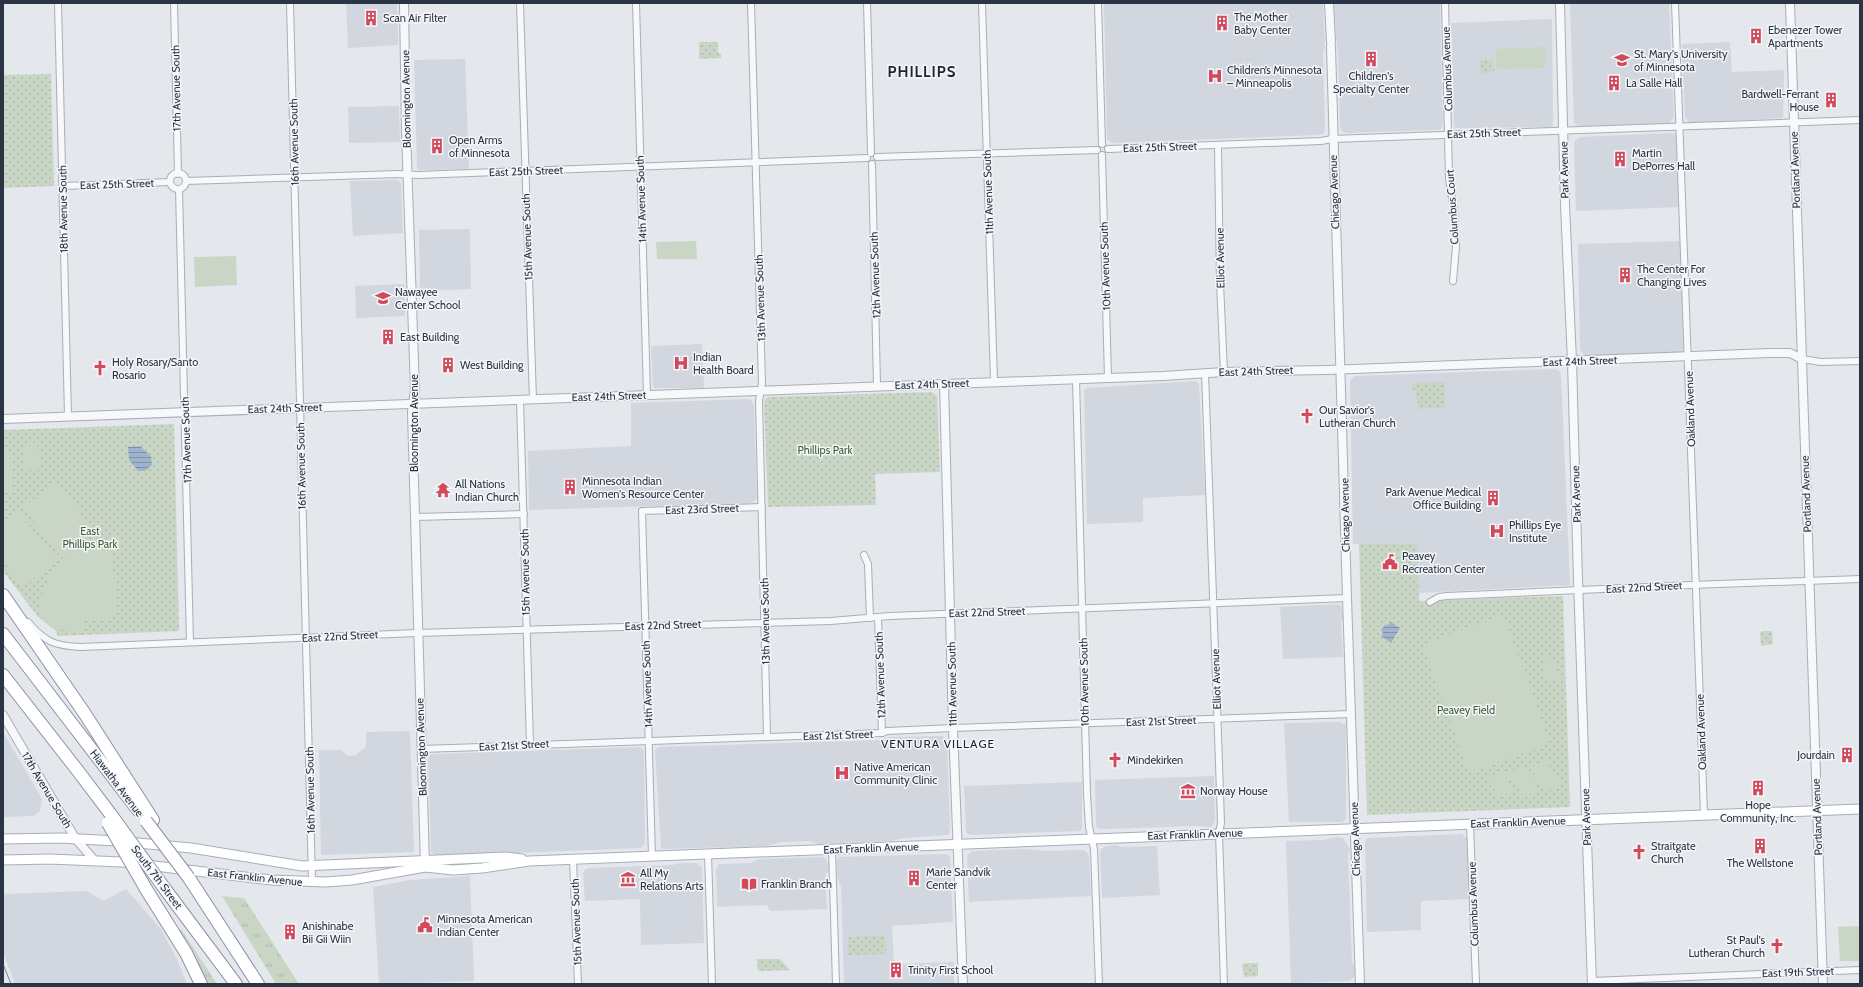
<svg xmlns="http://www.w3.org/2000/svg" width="1863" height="987" viewBox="0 0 1863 987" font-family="Cabin,sans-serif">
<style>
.built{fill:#d2d6de}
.grass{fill:url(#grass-tufts)}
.park{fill:url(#park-dots)}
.garden{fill:#c9d6c5}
.water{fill:url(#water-rules)}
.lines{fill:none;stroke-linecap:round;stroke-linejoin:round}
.minor-casing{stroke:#a9aeb7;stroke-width:8}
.tertiary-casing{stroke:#a9aeb7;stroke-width:10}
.secondary-casing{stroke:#a9aeb7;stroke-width:11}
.motorway-casing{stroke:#8b94a3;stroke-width:14}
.minor{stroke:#f7f8fa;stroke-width:6}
.tertiary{stroke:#f7f8fa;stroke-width:8}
.secondary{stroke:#fff;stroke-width:9}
.motorway{stroke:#fff;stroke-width:12}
.tram{stroke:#7d8696;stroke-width:1}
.motorway-bridge-casing{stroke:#8b94a3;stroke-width:14;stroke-linecap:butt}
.motorway-bridge{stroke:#fff;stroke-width:12}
.labels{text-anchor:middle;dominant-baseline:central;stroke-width:3;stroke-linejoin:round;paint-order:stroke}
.poi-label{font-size:11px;fill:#2b3445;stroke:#f4f6f9;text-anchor:start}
.street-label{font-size:11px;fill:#2b3445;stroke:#f4f6f9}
.park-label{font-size:11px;fill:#3f6138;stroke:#f4f6f9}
.neighbourhood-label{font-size:12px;letter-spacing:1px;fill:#1d2536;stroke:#f4f6f9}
.district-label{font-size:15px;font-weight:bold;letter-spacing:1px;fill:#1d2536;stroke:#f4f6f9}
</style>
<defs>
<pattern id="grass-tufts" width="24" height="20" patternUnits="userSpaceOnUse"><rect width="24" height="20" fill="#c9d6c5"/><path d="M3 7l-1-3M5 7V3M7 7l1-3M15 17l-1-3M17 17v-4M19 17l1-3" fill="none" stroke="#adb8ab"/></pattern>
<pattern id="park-dots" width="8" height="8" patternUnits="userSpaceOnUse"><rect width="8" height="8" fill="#c9d6c5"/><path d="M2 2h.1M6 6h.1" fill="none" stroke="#adb8ab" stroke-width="1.8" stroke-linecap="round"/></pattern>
<pattern id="water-rules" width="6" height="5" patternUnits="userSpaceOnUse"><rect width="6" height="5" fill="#9fb4cc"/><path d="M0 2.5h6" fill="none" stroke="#8293a7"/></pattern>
</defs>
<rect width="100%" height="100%" fill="#e4e7ec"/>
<g class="built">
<polygon points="346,3 397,3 398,45 348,48"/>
<polygon points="1104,3 1323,3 1325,48 1323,52 1325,128 1324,133 1318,135 1112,143 1107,139"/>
<polygon points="1334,3 1440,3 1443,125 1440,130 1347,133 1343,132 1340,127 1338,50 1337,48"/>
<polygon points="1570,3 1669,3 1674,117 1670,123 1579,127 1574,123"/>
<polygon points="1552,19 1553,125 1551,127 1456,128 1454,126 1451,23"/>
<polygon points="1730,42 1732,72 1784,70 1783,117 1781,118 1690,123 1685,117 1682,44"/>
<polygon points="465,59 469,169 419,170 417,167 414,60"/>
<polygon points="399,106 400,142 349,143 348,107"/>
<polygon points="1673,133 1677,136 1679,207 1576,211 1574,142 1580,137"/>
<polygon points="398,180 401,184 403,233 353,236 350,181"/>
<polygon points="470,229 471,289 420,291 419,230"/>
<polygon points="1681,241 1683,350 1678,353 1587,356 1582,353 1580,350 1578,244"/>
<polygon points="404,284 405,316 356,318 355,286"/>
<polygon points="702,344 704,388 654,388 653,386 651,346"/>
<polygon points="1556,369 1561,373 1570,585 1418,593 1417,543 1353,544 1350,381 1352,378 1355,376"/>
<polygon points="1195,381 1199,384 1205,495 1143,498 1143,522 1087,524 1084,390 1087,388"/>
<polygon points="750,399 754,405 757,498 753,503 529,510 528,451 631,446 631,403"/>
<polygon points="1339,604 1342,608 1343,617 1341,623 1343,657 1283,659 1280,607"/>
<polygon points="1340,722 1346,725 1346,818 1343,822 1289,822 1284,723"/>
<polygon points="410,731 414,852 321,855 319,750 341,750 348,756 356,755 366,747 366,732"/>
<polygon points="3,732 42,799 40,811 33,816 3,817"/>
<polygon points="943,736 947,740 950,831 949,835 904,838 891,841 818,844 809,841 782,842 766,846 664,849 661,848 655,750 659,747 879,740 890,737"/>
<polygon points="640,747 644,751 645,843 641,848 436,856 431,852 428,758 430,755 434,754"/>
<polygon points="1214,776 1215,821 1211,827 1196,826 1104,829 1097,828 1096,824 1095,780"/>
<polygon points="1082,782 1082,827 1081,831 970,835 966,833 964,786"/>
<polygon points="1462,834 1467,839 1469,899 1421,901 1421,930 1367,932 1365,843 1367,838"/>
<polygon points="1337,837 1343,838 1350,849 1348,856 1352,962 1356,970 1355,975 1353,978 1348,981 1291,983 1286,841 1324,840"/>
<polygon points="1117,845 1121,847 1157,846 1160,895 1102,898 1100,852 1101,849 1106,846"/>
<polygon points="1026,849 1044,851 1082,850 1086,851 1089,856 1091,896 969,902 967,856 969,853 972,851"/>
<polygon points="947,854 950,857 953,922 892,926 894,964 954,962 954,984 844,984 841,887 837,876 837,861 839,857"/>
<polygon points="822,857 826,859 829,865 829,870 825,875 827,909 770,911 767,905 717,907 716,869 719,864 751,863 760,859"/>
<polygon points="680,863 696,863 702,867 704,943 641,945 640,899 585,901 583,873 585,870 589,868 672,865"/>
<polygon points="470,876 474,981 379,984 373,887 410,880"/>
<polygon points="126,889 160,928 177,959 187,984 15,984 3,952 3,894 87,891 103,901"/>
</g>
<g class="grass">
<polygon points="222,896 244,898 299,984 276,984"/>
<polygon points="181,929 217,984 204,984 177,932"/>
</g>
<g class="park">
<polygon points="699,42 718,42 718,53 721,54 721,58 699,59"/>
<polygon points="1493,59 1494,72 1481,74 1480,60"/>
<polygon points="51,74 54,186 3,188 3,75"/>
<polygon points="1445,382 1445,408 1418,409 1418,398 1416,398 1415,390 1412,390 1412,383"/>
<polygon points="932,392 937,396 940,472 875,474 876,505 768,507 764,401 768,397"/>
<polygon points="174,424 179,631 58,636 55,630 38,617 3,571 3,430"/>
<polygon points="1417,543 1419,601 1563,596 1570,807 1367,815 1359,544"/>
<polygon points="1762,631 1772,631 1773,644 1761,646 1760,633"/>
<polygon points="885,936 886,954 848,955 848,937"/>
<polygon points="757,959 780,959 790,970 758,971"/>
<polygon points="1244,963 1258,963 1258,976 1244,977 1242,965"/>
</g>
<g class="garden">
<polygon points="1545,47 1545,68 1497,69 1496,49"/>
<polygon points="696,241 697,259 657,259 656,242"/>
<polygon points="236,256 237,285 195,287 194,257"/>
<polygon points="38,445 39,470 25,470 24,446"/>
<polygon points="3,451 10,451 12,493 3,493"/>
<polygon points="57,482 95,532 61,558 23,507"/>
<polygon points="18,511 57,561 23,587 3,561 3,523"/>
<path d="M110,542L115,584L116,614L111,619L83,620V631C66,631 50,630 39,615C42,571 66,546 110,542Z"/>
<polygon points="1504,615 1550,744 1468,773 1423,644"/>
<polygon points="1552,656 1560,679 1547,684 1544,673 1542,659"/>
<polygon points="1545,759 1561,783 1546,792 1530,768"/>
<polygon points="1523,764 1539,789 1524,798 1508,774"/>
<polygon points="1504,771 1512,792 1497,797 1489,776"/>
<polygon points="1860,926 1860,961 1840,961 1838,927"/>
</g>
<g class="water">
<polygon points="140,446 151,456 152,465 145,471 138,471 129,460 128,447"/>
<polygon points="1391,622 1400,628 1391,643 1381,636 1383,633 1381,630 1386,624 1388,625"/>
</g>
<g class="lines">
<g class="minor-casing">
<g id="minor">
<polyline points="58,3 68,416"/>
<polyline points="174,3 178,174"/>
<polyline points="290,3 312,882"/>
<polyline points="520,3 533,400"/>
<polyline points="636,3 647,395"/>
<polyline points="751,3 762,383 759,401 767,736"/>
<polyline points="867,3 871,153"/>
<polyline points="982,3 994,381"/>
<polyline points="1098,3 1102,144"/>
<polyline points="1445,3 1449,179 1454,210 1456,247 1453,281"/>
<polyline points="1675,3 1704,814"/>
<polyline points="1218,145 1220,283 1224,372"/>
<polyline points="1108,149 1321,141 1332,139 1860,120"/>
<polyline points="1102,155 1108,378"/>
<polyline points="877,157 1097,150"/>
<polyline points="872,164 877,385"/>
<circle cx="178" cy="181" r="8"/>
<polyline points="186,181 398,174 418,175 867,158"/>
<polyline points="63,186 170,182"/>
<polyline points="179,189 190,642"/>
<polyline points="1802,359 1821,362 1860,361"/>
<polyline points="1205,373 1219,763 1221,823 1219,833 1224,984"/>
<polyline points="1076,379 1087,794 1089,827 1094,849 1099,984"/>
<polyline points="520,400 530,744"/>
<polyline points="415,517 524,514"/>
<polyline points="864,555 868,564 870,618"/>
<polyline points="1430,602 1439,597 1447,596 1691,585 1860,579"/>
<polyline points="878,618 882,733"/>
<path d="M28,622C45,642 55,646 81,647L417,633L831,621L890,616L1347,598"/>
<polyline points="421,749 882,733 887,731 953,728 1351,714"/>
<polyline points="1470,824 1476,984"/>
<polyline points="832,849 836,984"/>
<polyline points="708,854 712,984"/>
<polyline points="652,856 642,511 762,507"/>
<polyline points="573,860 578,984"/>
<polyline points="1592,981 1860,970"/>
</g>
</g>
<g class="tertiary-casing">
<g id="tertiary">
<polyline points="404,3 406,131 415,390 412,412 425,865"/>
<polyline points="1329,3 1331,42"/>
<polyline points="1560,3 1565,205 1572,361 1578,580 1592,984"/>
<polyline points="1790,3 1823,984"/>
<polyline points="1331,47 1347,598 1360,984"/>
<polyline points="944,384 953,728 963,984"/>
<polyline points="3,419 1163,376 1224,372 1328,370 1769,353 1790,353 1802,359"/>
<polyline points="3,715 75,838 95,861"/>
</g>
</g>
<g class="secondary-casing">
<g id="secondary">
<polyline points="3,839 61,838 117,841 191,848 302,866 505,857 522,859"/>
<polyline points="3,860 49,859 122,862 271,880 326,882 352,880 425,867 453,870 482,868 529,861 1860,809"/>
</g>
</g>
<g class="motorway-casing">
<g id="motorway">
<polyline points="3,595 85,714 153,820"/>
<polyline points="3,634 138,810"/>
<polyline points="3,675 78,771 112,816"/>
<polyline points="189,878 258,984"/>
<polyline points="146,889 186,953 201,984"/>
<polyline points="165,889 236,984"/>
</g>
</g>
<use href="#minor" class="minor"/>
<use href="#tertiary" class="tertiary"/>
<use href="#secondary" class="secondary"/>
<use href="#motorway" class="motorway"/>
<g class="tram">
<polyline points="3,964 11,984"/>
<polyline points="3,982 4,984"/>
</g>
<g class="motorway-bridge-casing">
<g id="motorway-bridge">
<polyline points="112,816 165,889"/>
<polyline points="146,821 189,878"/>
<polyline points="108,823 146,889"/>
</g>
</g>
<use href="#motorway-bridge" class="motorway-bridge"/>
</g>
<defs>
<g id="building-bare" transform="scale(1.2)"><path d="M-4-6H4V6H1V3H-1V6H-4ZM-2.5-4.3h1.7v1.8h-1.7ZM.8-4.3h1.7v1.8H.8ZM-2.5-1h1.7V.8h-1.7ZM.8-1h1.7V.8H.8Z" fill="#d1495b" stroke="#f4f6f9" stroke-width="2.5" paint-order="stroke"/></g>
<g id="university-bare" transform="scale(1.2)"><path d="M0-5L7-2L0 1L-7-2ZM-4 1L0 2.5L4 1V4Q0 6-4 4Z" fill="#d1495b" stroke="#f4f6f9" stroke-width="2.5" paint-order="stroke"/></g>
<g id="hospital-bare" transform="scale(1.2)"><path d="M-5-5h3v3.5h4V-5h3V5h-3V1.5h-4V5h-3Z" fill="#d1495b" stroke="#f4f6f9" stroke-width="2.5" paint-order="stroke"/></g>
<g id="school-bare" transform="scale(1.2)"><path d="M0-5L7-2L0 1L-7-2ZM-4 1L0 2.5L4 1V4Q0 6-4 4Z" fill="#d1495b" stroke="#f4f6f9" stroke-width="2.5" paint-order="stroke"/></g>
<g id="church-bare" transform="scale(1.2)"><path d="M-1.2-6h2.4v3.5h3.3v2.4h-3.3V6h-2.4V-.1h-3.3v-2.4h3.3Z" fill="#d1495b" stroke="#f4f6f9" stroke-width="2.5" paint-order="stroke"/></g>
<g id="temple-bare" transform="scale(1.2)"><path d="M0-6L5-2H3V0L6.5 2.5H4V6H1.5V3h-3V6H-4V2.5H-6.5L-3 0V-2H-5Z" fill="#d1495b" stroke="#f4f6f9" stroke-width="2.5" paint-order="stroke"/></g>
<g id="civic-bare" transform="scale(1.2)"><path d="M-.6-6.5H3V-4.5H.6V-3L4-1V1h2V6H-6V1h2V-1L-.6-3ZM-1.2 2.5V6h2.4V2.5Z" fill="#d1495b" stroke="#f4f6f9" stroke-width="2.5" paint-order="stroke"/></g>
<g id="museum-bare" transform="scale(1.2)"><path d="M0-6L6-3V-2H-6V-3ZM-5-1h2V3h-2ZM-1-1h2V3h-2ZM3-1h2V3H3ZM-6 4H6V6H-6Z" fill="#d1495b" stroke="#f4f6f9" stroke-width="2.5" paint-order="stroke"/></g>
<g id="library-bare" transform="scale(1.2)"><path d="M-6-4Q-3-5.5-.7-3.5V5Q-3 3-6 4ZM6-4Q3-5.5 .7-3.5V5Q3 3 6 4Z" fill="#d1495b" stroke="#f4f6f9" stroke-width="2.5" paint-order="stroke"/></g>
</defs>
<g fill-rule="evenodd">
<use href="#building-bare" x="371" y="18"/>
<use href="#building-bare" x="1222" y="23"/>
<use href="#building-bare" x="1756" y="36"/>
<use href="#building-bare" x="1371" y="59"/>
<use href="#university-bare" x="1622" y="60"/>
<use href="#hospital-bare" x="1215" y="76"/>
<use href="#building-bare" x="1614" y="83"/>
<use href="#building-bare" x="1831" y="100"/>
<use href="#building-bare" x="437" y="146"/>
<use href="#building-bare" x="1620" y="159"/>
<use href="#building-bare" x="1625" y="275"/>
<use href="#school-bare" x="383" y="298"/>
<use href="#building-bare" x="388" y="337"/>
<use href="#hospital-bare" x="681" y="363"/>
<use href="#building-bare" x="448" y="365"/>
<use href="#church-bare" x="100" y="368"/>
<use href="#church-bare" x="1307" y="416"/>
<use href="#building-bare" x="570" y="487"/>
<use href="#temple-bare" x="443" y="490"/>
<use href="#building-bare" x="1493" y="498"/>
<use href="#hospital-bare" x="1497" y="531"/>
<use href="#civic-bare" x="1390" y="562"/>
<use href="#building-bare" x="1847" y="755"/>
<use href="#church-bare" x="1115" y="760"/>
<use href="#hospital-bare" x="842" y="773"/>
<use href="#building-bare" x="1758" y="788"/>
<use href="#museum-bare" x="1188" y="791"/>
<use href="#building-bare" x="1760" y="846"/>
<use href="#church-bare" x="1639" y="852"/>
<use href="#building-bare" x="914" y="878"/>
<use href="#museum-bare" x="628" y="879"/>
<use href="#library-bare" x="749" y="884"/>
<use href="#civic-bare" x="425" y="925"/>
<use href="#building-bare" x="290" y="932"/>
<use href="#church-bare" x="1777" y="946"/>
<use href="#building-bare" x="896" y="970"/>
</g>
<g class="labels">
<g class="poi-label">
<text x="1234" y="17">The Mother<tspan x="1234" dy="13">Baby Center</tspan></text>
<text x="383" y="18">Scan Air Filter</text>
<text x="1768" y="30">Ebenezer Tower<tspan x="1768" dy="13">Apartments</tspan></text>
<text x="1634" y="54">St. Mary's University<tspan x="1634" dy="13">of Minnesota</tspan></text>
<text x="1227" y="70">Children’s Minnesota<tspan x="1227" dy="13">– Minneapolis</tspan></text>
<text x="1371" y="76" text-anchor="middle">Children's<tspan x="1371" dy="13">Specialty Center</tspan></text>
<text x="1626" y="83">La Salle Hall</text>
<text x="1819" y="94" text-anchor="end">Bardwell-Ferrant<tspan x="1819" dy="13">House</tspan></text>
<text x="449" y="140">Open Arms<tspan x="449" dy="13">of Minnesota</tspan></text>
<text x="1632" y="153">Martin<tspan x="1632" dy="13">DePorres Hall</tspan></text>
<text x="1637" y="269">The Center For<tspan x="1637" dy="13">Changing Lives</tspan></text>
<text x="395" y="292">Nawayee<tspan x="395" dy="13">Center School</tspan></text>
<text x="400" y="337">East Building</text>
<text x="693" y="357">Indian<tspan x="693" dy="13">Health Board</tspan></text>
<text x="112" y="362">Holy Rosary/Santo<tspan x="112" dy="13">Rosario</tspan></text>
<text x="460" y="365">West Building</text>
<text x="1319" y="410">Our Savior's<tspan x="1319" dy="13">Lutheran Church</tspan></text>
<text x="582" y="481">Minnesota Indian<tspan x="582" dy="13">Women's Resource Center</tspan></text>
<text x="455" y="484">All Nations<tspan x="455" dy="13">Indian Church</tspan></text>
<text x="1481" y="492" text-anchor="end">Park Avenue Medical<tspan x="1481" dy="13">Office Building</tspan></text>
<text x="1509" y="525">Phillips Eye<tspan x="1509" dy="13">Institute</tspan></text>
<text x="1402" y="556">Peavey<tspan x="1402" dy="13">Recreation Center</tspan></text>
<text x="1835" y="755" text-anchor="end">Jourdain</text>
<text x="1127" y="760">Mindekirken</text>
<text x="854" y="767">Native American<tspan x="854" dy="13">Community Clinic</tspan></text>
<text x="1200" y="791">Norway House</text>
<text x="1758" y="805" text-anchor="middle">Hope<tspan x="1758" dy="13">Community, Inc.</tspan></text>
<text x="1651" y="846">Straitgate<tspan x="1651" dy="13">Church</tspan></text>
<text x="1760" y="863" text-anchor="middle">The Wellstone</text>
<text x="926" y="872">Marie Sandvik<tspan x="926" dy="13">Center</tspan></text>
<text x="640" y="873">All My<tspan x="640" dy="13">Relations Arts</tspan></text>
<text x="761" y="884">Franklin Branch</text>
<text x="437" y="919">Minnesota American<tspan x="437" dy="13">Indian Center</tspan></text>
<text x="302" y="926">Anishinabe<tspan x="302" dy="13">Bii Gii Wiin</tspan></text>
<text x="1765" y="940" text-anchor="end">St Paul's<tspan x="1765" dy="13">Lutheran Church</tspan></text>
<text x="908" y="970">Trinity First School</text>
</g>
<g class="street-label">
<text transform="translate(1447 69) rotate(-92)">Columbus Avenue</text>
<text transform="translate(176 88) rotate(-91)">17th Avenue South</text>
<text transform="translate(406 99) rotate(-91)">Bloomington Avenue</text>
<text transform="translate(1484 133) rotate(-2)">East 25th Street</text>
<text transform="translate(294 142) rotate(-91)">16th Avenue South</text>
<text transform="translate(1160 147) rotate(-2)">East 25th Street</text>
<text transform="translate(1564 170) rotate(-91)">Park Avenue</text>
<text transform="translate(1795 170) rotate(-92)">Portland Avenue</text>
<text transform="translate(526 171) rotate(-2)">East 25th Street</text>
<text transform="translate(117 184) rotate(-2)">East 25th Street</text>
<text transform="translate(988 192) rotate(-92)">11th Avenue South</text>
<text transform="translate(1334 192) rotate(-92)">Chicago Avenue</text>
<text transform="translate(641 199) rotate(-92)">14th Avenue South</text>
<text transform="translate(1452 207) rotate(-94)">Columbus Court</text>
<text transform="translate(63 209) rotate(-91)">18th Avenue South</text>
<text transform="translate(527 237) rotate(-92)">15th Avenue South</text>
<text transform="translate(1220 258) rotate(-91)">Elliot Avenue</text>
<text transform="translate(1105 266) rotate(-92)">10th Avenue South</text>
<text transform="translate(875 275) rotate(-92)">12th Avenue South</text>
<text transform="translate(760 298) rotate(-92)">13th Avenue South</text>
<text transform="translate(1580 361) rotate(-2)">East 24th Street</text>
<text transform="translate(1256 371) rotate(-2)">East 24th Street</text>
<text transform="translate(932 384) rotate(-2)">East 24th Street</text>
<text transform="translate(609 396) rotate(-2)">East 24th Street</text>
<text transform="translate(285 408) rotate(-2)">East 24th Street</text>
<text transform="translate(1690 409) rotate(-92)">Oakland Avenue</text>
<text transform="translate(414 423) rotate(-90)">Bloomington Avenue</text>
<text transform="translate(186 440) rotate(-92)">17th Avenue South</text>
<text transform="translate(301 466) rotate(-91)">16th Avenue South</text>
<text transform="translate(1576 494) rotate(-92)">Park Avenue</text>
<text transform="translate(1806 494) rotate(-92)">Portland Avenue</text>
<text transform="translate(702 509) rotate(-2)">East 23rd Street</text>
<text transform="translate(1345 515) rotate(-91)">Chicago Avenue</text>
<text transform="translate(525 572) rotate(-91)">15th Avenue South</text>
<text transform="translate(1644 587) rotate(-3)">East 22nd Street</text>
<text transform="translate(987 612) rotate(-2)">East 22nd Street</text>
<text transform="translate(765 621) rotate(-91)">13th Avenue South</text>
<text transform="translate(663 625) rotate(-2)">East 22nd Street</text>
<text transform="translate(340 636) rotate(-3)">East 22nd Street</text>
<text transform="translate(880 675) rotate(-92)">12th Avenue South</text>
<text transform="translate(1216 679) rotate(-92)">Elliot Avenue</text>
<text transform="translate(1084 682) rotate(-91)">10th Avenue South</text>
<text transform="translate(647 684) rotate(-92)">14th Avenue South</text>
<text transform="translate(952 684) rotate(-91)">11th Avenue South</text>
<text transform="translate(1161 721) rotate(-2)">East 21st Street</text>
<text transform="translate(1701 732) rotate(-92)">Oakland Avenue</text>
<text transform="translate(838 735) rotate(-2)">East 21st Street</text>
<text transform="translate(514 745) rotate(-3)">East 21st Street</text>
<text transform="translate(421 747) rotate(-92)">Bloomington Avenue</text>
<text transform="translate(117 783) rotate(53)">Hiawatha Avenue</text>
<text transform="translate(47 790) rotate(59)">17th Avenue South</text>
<text transform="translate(310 790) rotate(-91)">16th Avenue South</text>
<text transform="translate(1586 817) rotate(-92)">Park Avenue</text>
<text transform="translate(1817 817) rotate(-92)">Portland Avenue</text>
<text transform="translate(1518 822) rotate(-2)">East Franklin Avenue</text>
<text transform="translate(1195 834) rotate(-2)">East Franklin Avenue</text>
<text transform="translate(1355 839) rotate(-92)">Chicago Avenue</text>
<text transform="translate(871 848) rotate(-2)">East Franklin Avenue</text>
<text transform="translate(157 877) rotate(53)">South 7th Street</text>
<text transform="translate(255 877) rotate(6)">East Franklin Avenue</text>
<text transform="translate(1473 904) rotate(-92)">Columbus Avenue</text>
<text transform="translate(576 922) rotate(-92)">15th Avenue South</text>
<text transform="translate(1798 972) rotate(-2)">East 19th Street</text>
</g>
<g class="park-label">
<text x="825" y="450">Phillips Park</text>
<text x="90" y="531">East<tspan x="90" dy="13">Phillips Park</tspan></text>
<text x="1466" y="710">Peavey Field</text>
</g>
<g class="neighbourhood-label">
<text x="938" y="743">VENTURA VILLAGE</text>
</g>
<g class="district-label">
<text x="922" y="72">PHILLIPS</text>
</g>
</g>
<rect width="1863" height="987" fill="none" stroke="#2b3445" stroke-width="8"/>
</svg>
